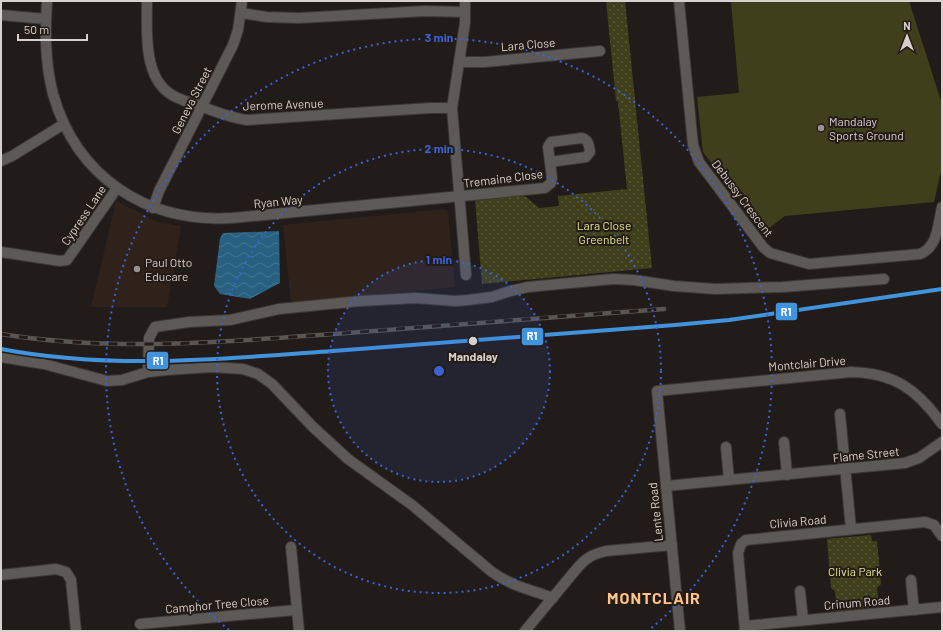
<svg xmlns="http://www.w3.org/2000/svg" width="943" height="632" viewBox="0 0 943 632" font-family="Barlow,sans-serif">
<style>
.built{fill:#2f221b}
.grass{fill:#3f401b}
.park{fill:url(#park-dots)}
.water{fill:url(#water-waves)}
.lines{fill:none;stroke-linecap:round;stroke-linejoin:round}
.minor-casing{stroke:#3b3735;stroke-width:12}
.minor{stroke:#5c5957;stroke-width:10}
.rail-casing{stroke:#585553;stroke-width:4.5}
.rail{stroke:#241b17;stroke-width:3;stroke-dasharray:9;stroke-linecap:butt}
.rail-1-casing{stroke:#241b17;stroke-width:7}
.rail-1{stroke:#4094de;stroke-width:4}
.ring{fill:none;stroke:#3962d6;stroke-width:2;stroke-dasharray:2 4}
.poi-dot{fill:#97928e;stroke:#241b17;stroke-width:1.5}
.stop-dot{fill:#d7d1cd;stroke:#241b17;stroke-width:1.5}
.labels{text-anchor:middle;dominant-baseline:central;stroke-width:4;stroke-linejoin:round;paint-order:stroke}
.street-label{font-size:12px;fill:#d7d1cd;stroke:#241b17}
.poi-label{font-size:12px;fill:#d7d1cd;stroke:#241b17;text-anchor:start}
.park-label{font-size:12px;fill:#e0e68a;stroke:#241b17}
.stop-label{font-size:12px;font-weight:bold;fill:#d7d1cd;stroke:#241b17}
.district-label{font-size:16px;font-weight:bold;letter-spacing:1px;fill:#ffc48a;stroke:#241b17}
.centre{fill:#3962d6;stroke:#241b17;stroke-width:2}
.ring-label{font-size:12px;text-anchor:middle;font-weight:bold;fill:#3962d6;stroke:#241b17;stroke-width:4;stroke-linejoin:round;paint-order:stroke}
.line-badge{stroke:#241b17;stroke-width:1.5}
.badge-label{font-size:11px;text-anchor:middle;font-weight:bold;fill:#fff}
</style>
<defs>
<pattern id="park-dots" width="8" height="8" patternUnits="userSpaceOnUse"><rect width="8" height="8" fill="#3f401b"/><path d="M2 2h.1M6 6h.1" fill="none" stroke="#5a5b3b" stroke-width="1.8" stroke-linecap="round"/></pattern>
<pattern id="water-waves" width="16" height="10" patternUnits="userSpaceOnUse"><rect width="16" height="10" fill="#276080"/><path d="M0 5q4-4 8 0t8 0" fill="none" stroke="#467691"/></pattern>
</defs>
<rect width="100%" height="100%" fill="#211c1a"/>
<g class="built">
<polygon points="116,201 158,222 181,226 167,307 91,307"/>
<polygon points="444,209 448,211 455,287 291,303 283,225"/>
</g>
<polygon class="grass" points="743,1 909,1 942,104 942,167 934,202 785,216 764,232 703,152 697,97 739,93 731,2"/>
<g class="park">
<polygon points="606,1 625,1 652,268 482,284 475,199 520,194 526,197 539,208 559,206 558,196 627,189 618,102 616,100"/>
<polygon points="871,535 872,541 877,541 881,584 877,588 879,607 837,611 835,591 831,588 827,539"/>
</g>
<polygon class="water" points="279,231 280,283 250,299 220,294 214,286 220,238 223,233"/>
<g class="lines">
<g class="minor-casing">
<g id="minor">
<path d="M47,1C45,33 45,63 53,94C77,178 147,223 232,218L545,188L551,183L552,178L548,147L551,142L582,138C589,140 589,146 590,152L586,157L550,162"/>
<path d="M147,1C147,29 143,75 169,93C178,100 190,102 200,106C216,112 231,118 247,120L430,108H452"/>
<polyline points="465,1 465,23 452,108 466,275"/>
<path d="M679,1L693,145L699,162L763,247L770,253L809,264L920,254C938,247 938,224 942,207"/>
<polyline points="241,13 267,17 299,18 425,11 465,12"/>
<polyline points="1,15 46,19"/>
<polyline points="459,62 485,62 600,51"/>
<polyline points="1,161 12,156 64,124"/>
<polyline points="153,208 159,191 233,45 238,30 242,1"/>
<polyline points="1,252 60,261 67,260 117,188"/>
<path d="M1,357L44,364L107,381L122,380L148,372L166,370L212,367L243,369L258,374L272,384L313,427L348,459L412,505L492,572C511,586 532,590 553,598"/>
<polyline points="148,372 149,338 155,327 189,322 230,320 279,309 360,301 416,298 455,301 468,300 492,297 510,291 528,287 613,279 634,280 674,286 715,289 783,287 884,279"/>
<polyline points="840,414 851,529"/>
<polyline points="784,442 787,475"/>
<polyline points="726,447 729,480"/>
<polyline points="666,486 905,463 919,458 942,442"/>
<polyline points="291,547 299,631"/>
<polyline points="1,575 56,569 66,572 71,580 76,631"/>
<polyline points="911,580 914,610"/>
<polyline points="800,591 803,620"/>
<polyline points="140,624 296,610"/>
<polyline points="745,626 942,607"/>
<path d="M525,631L579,566C587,557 594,554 606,551L672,545"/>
<path d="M680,631L657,391L851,372C894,373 917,389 942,424"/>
<polyline points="745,631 738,553 741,544 746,540 925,522 934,525 942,536"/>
</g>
</g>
<use href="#minor" class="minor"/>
<g class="rail-casing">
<path id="rail" d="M1,334C112,352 223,342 334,334C444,325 554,317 664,309"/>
</g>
<use href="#rail" class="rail"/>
<g class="rail-1-casing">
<path id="rail-1" d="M1,349C111,370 222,359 333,351C447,343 561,334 675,325L729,320L942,289"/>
</g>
<use href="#rail-1" class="rail-1"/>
</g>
<circle cx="439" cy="371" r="111" fill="#3962d6" fill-opacity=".12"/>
<g class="ring">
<circle cx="439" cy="371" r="111"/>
<circle cx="439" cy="371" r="222"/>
<path d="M229 630A333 333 0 1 1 649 630"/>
</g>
<g class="poi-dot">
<circle cx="821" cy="128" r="4"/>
<circle cx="137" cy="269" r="4"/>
</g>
<circle class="stop-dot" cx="473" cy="341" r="5"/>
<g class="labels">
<g class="street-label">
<text transform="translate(528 44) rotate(-5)">Lara Close</text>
<text transform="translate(191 100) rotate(-63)">Geneva Street</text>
<text transform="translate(283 104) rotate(-2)">Jerome Avenue</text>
<text transform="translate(503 178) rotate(-7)">Tremaine Close</text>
<text transform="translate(743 198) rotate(53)">Debussy Crescent</text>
<text transform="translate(278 201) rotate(-5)">Ryan Way</text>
<text transform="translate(83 215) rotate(-56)">Cypress Lane</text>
<text transform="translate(807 363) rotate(-5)">Montclair Drive</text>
<text transform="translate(866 454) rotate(-6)">Flame Street</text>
<text transform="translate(655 512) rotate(-96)">Lente Road</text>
<text transform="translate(798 521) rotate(-5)">Clivia Road</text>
<text transform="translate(857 602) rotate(-5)">Crinum Road</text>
<text transform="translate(217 604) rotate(-5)">Camphor Tree Close</text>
</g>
<g class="poi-label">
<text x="829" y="121">Mandalay<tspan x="829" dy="14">Sports Ground</tspan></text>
<text x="145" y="262">Paul Otto<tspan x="145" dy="14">Educare</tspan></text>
</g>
<g class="park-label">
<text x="604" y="225">Lara Close<tspan x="604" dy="14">Greenbelt</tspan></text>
<text x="855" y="571">Clivia Park</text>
</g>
<g class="stop-label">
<text x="473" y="356">Mandalay</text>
</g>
<g class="district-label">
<text x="654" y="597">MONTCLAIR</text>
</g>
</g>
<circle cx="439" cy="371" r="6" class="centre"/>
<g class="ring-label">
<text x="439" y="42">3 min</text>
<text x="439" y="153">2 min</text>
<text x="439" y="264">1 min</text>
</g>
<g class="line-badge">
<rect x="775" y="302" width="23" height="19" rx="4" fill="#4094de"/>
<rect x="521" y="327" width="23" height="19" rx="4" fill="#4094de"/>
<rect x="146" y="351" width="23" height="19" rx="4" fill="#4094de"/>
</g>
<g class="badge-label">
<text x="786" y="316">R1</text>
<text x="532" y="340">R1</text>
<text x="158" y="365">R1</text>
</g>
<rect width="943" height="632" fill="none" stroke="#d7d1cd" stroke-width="4"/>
<g transform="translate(907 36)" stroke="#241b17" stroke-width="3" paint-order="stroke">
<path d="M0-3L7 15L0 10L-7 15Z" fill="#d7d1cd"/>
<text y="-6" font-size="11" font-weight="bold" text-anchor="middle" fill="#d7d1cd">N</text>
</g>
<path d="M18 34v6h69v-6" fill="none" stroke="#d7d1cd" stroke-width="2"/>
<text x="24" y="34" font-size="12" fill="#d7d1cd" stroke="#241b17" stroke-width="3" paint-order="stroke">50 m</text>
</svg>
